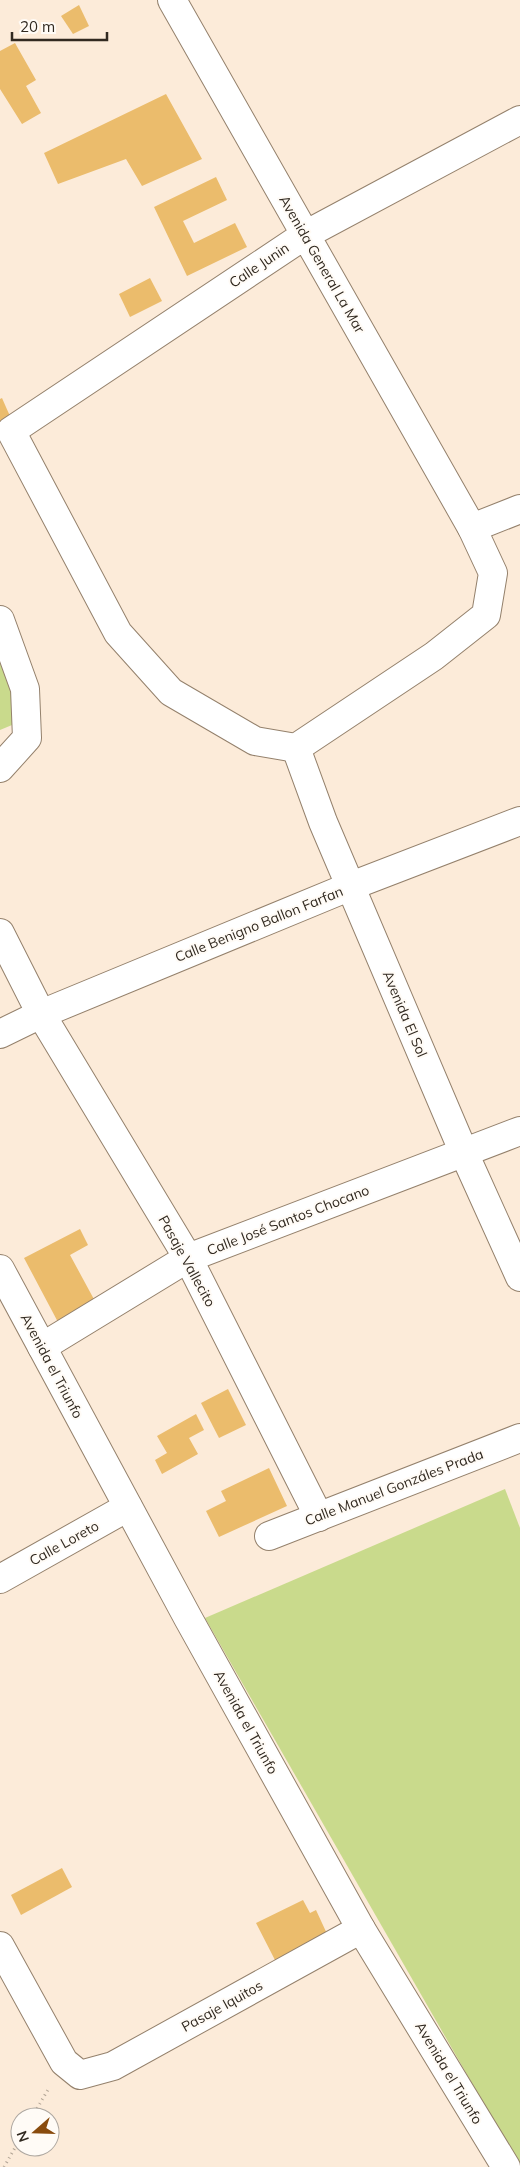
<svg xmlns="http://www.w3.org/2000/svg" width="520" height="2167" viewBox="0 0 520 2167" font-family="Mulish,sans-serif">
<style>
.pitch{fill:#c9da8c}
.building{fill:#ebbc6c}
.lines{fill:none;stroke-linecap:round;stroke-linejoin:round}
.street-casing{stroke:#94816c;stroke-width:30}
.path{stroke:#b1a495;stroke-width:3;stroke-dasharray:1 4;stroke-linecap:butt}
.street{stroke:#fff;stroke-width:28}
.labels{text-anchor:middle;dominant-baseline:central;stroke-width:4;stroke-linejoin:round;paint-order:stroke}
.street-label{font-size:14px;fill:#312920;stroke:#fffbf6}
</style>
<rect width="100%" height="100%" fill="#fcebd9"/>
<g class="pitch">
<polygon points="0,663 24,720 0,730"/>
<polygon points="505,1489 520,1528 520,2167 205,1618"/>
</g>
<g class="building">
<polygon points="79,5 89,26 73,34 61,16"/>
<polygon points="15,43 36,80 26,86 41,113 22,124 0,89 0,51"/>
<polygon points="166,94 202,159 142,186 126,159 58,184 44,153"/>
<polygon points="216,177 227,200 183,221 194,243 235,223 247,247 187,276 154,207"/>
<polygon points="150,278 162,301 130,317 119,294"/>
<polygon points="2,398 13,423 0,429 0,399"/>
<polygon points="80,1229 88,1245 70,1255 96,1303 59,1324 24,1258"/>
<polygon points="228,1389 246,1425 219,1438 201,1403"/>
<polygon points="196,1414 204,1430 189,1438 198,1454 162,1474 155,1460 167,1453 157,1436"/>
<polygon points="269,1468 287,1506 219,1537 206,1511 226,1501 221,1491"/>
<polygon points="62,1868 72,1887 21,1915 11,1895"/>
<polygon points="303,1900 310,1913 316,1910 328,1936 276,1962 256,1923"/>
</g>
<g class="lines">
<g class="street-casing">
<g id="street">
<polyline points="172,0 472,528 493,573 486,615 434,656 296,748 255,741 171,692 118,633 11,431 305,235 520,120"/>
<polyline points="472,528 520,509"/>
<polyline points="0,620 25,689 27,738 0,768"/>
<polyline points="296,748 323,822 464,1153 520,1277"/>
<polyline points="0,933 41,1014 188,1258 319,1517"/>
<polyline points="0,1034 41,1014 351,886 520,821"/>
<polyline points="0,1269 188,1618 361,1929 506,2167"/>
<polyline points="42,1347 188,1258 520,1131"/>
<polyline points="269,1536 520,1438"/>
<polyline points="0,1579 128,1507"/>
<polyline points="0,1946 64,2062 80,2075 113,2066 361,1929"/>
</g>
</g>
<g class="path">
<polyline points="32,2117 49,2088"/>
<polyline points="4,2167 20,2139"/>
</g>
<use href="#street" class="street"/>
</g>
<g class="labels">
<g class="street-label">
<text transform="translate(322 264) rotate(60)">Avenida General La Mar</text>
<text transform="translate(259 265) rotate(-34)">Calle Junin</text>
<text transform="translate(259 924) rotate(-22)">Calle Benigno Ballon Farfan</text>
<text transform="translate(405 1014) rotate(67)">Avenida El Sol</text>
<text transform="translate(288 1220) rotate(-21)">Calle José Santos Chocano</text>
<text transform="translate(187 1261) rotate(61)">Pasaje Vallecito</text>
<text transform="translate(52 1366) rotate(62)">Avenida el Triunfo</text>
<text transform="translate(394 1487) rotate(-21)">Calle Manuel Gonzáles Prada</text>
<text transform="translate(64 1543) rotate(-29)">Calle Loreto</text>
<text transform="translate(246 1722) rotate(61)">Avenida el Triunfo</text>
<text transform="translate(222 2006) rotate(-29)">Pasaje Iquitos</text>
<text transform="translate(449 2073) rotate(59)">Avenida el Triunfo</text>
</g>
</g>
<g transform="translate(35 2132) rotate(250)"><circle r="24" fill="#fffbf6" stroke="#ada7a0"/>
<path d="M0-4L9 19L0 12L-9 19Z" fill="#894b0d"/>
<text y="-8" font-size="14" font-weight="bold" text-anchor="middle" fill="#312920">N</text>
</g>
<path d="M12 32v8h95v-8" fill="none" stroke="#312920" stroke-width="2.5"/>
<text x="20" y="32" font-size="15" fill="#312920" stroke="#fffbf6" stroke-width="4" paint-order="stroke">20 m</text>
</svg>
